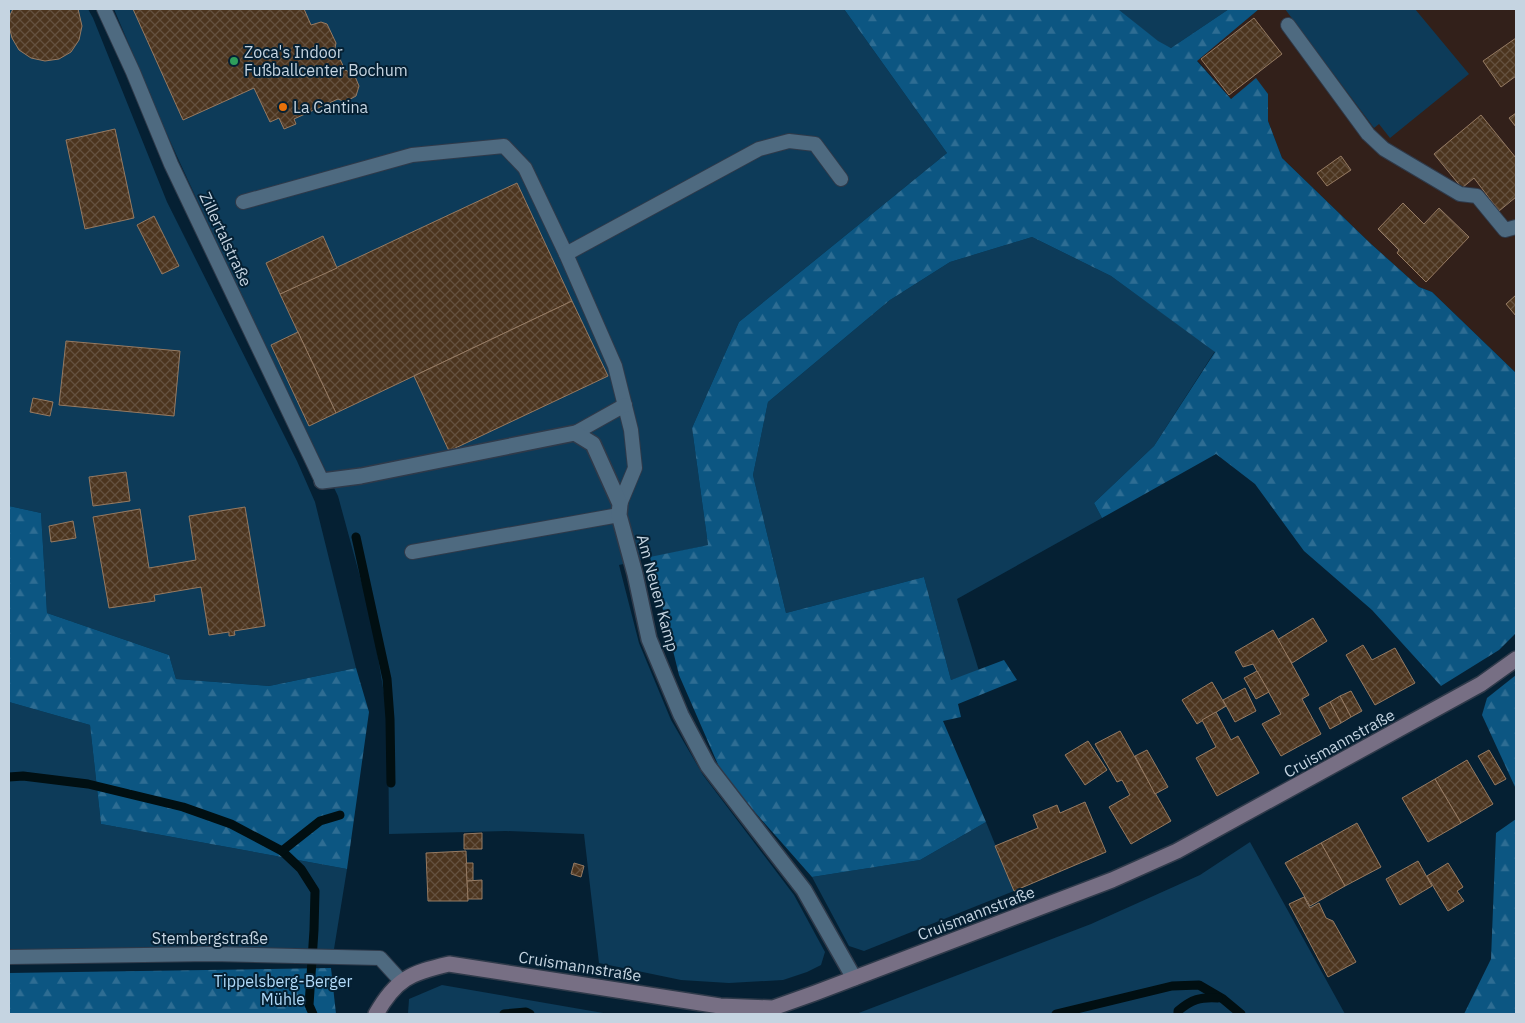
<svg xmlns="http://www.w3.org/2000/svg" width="1525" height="1023" viewBox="0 0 1525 1023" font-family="'IBM Plex Sans',sans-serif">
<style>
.commercial{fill:#32201a}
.green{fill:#0d3b59}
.forest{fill:url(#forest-firs)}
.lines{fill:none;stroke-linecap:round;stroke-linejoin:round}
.stream{stroke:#010f12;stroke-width:9}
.building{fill:url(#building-cross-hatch);stroke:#957a62}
.lane-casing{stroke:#2f3a4a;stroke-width:16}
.street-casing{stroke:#2f3a4a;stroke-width:18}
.secondary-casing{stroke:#2f3a4a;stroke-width:18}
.lane{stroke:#4e6a80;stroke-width:14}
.street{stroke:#4e6a80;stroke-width:15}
.secondary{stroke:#776f84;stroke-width:15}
.leisure-dot{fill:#2e9e5b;stroke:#052033;stroke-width:2}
.food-dot{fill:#e8710a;stroke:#052033;stroke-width:2}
.labels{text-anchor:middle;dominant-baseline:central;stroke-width:4;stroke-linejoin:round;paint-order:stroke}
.poi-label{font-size:16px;fill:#c5d4e1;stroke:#052033;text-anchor:start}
.street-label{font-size:16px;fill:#c5d4e1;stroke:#052033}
.park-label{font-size:16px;fill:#b2dbfa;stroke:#052033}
</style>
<defs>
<pattern id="forest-firs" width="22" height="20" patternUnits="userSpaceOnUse" patternTransform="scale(1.25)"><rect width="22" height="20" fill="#0c5682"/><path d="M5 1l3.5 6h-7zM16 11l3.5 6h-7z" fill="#2e6d93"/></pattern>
<pattern id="building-cross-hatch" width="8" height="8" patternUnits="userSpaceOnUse" patternTransform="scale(1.25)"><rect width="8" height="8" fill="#4c351f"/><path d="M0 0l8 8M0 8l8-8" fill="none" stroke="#64513f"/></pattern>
</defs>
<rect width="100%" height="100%" fill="#052033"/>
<polygon class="commercial" points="1259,9 1516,9 1516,373 1432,292 1419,287 1370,243 1282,158 1268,121 1268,94 1256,79 1231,99 1197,60"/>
<g class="green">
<polygon points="9,9 88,9 93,18 167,202 297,461 315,502 356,668 269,686 176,679 169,655 47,613 41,513 9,506"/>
<polygon points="114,9 844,9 947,153 739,322 692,428 708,545 619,565 639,643 671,720 703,775 794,895 825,952 821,965 807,972 783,980 729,983 681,980 599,963 584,834 506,831 389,834 388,717 371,617 338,496 253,322 165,130"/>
<polygon points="1118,9 1229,9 1171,48 1158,42"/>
<polygon points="1285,9 1415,9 1469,74 1390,138 1379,124 1374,128"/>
<polygon points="1032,237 1111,276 1215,351 1154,446 1094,503 1102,518 957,599 979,671 951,680 924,577 786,613 753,475 768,402 890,300 950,262"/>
<polygon points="9,702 90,725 101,824 347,869 334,949 9,949"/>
<polygon points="986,822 1014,891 864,951 849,946 812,877 920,860"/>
<polygon points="1250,842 1345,1014 856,1014 1091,924 1200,875"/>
<polygon points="442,985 609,1014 408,1014 409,999"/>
</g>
<g class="forest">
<polygon points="844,9 1118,9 1158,41 1171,48 1229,9 1259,9 1197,61 1231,99 1256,78 1268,94 1268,121 1282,158 1370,243 1419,287 1432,292 1516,373 1516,633 1499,650 1441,686 1372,610 1304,551 1255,484 1216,454 1102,518 1094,503 1154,446 1215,352 1111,276 1032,237 950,262 890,300 768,402 753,475 786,613 924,577 951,680 1004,660 1017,680 958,704 961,717 943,721 986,822 920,860 812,877 723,776 679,675 650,557 708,545 692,428 739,322 947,153"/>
<polygon points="9,506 41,513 47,613 169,655 176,679 269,686 356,668 369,712 347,869 101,824 90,725 9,702"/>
<polygon points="1516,675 1516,789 1482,715 1487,698"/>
<polygon points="1516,819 1516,1014 1464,1014 1491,959 1496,833"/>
<polygon points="331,968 336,1014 9,1014 9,973"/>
</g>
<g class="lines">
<g class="stream">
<polyline points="356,537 387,679 390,719 391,783"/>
<polyline points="9,777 23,776 88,784 183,807 231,824 282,851 301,869 315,891 314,930 309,1005 313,1014"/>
<polyline points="282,851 320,821 340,815"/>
<polyline points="504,1014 526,1012 530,1014"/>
<polyline points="1056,1014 1172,986 1199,985 1223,999 1241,1014"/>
<path d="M1178,1014V1011C1192,999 1200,997 1218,998"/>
</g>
</g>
<g class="building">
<polygon points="13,9 78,9 82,26 79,40 71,52 59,59 45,61 31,58 19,50 12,38 9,26 10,15"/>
<polygon points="133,9 304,9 311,25 321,22 327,24 336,43 335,48 345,70 354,74 359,86 356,96 345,102 338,99 294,119 296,124 284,129 279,118 270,122 254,88 183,120"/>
<polygon points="1254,18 1282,54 1229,95 1201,59"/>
<polygon points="1516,38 1516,76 1501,87 1483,61"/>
<polygon points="1516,113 1516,127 1509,118"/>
<polygon points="1481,115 1516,158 1516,197 1499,211 1474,178 1462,188 1434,154"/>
<polygon points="115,129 134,218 85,229 66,140"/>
<polygon points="1341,156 1351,170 1327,186 1317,173"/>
<polygon points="517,183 572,301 336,413 280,294"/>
<polygon points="1403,203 1424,224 1439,208 1469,237 1426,282 1397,253 1399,250 1378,229"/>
<polygon points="154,216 179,266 162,274 137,225"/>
<polygon points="323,236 337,268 280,294 266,263"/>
<polygon points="1516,295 1516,316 1506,304"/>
<polygon points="572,301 608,376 449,451 414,376"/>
<polygon points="298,332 336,413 309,426 271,345"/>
<polygon points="66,341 180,351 174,416 59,405"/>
<polygon points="33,398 53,402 50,416 30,412"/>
<polygon points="126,472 130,501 93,506 89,477"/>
<polygon points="245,507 265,626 234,631 235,635 229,636 229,632 209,635 201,587 154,595 155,601 109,608 93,517 140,509 149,568 196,560 189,516"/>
<polygon points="73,521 76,538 51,542 49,526"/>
<polygon points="1313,618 1327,641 1292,663 1277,640"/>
<polygon points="1273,630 1309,695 1302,699 1321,734 1281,756 1262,724 1281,714 1253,664 1243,667 1235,652"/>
<polygon points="1363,645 1372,660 1395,648 1415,683 1375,705 1346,655"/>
<polygon points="1257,671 1269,692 1256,699 1244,678"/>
<polygon points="1212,682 1226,706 1197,724 1182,700"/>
<polygon points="1245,688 1256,711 1235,722 1223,700"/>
<polygon points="1351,691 1362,711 1351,717 1340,696"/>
<polygon points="1340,696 1351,717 1341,723 1330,702"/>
<polygon points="1330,702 1341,723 1330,729 1319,708"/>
<polygon points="1216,712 1231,740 1238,736 1259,773 1217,796 1196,758 1216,747 1202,720"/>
<polygon points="1120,731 1171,821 1131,844 1109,807 1130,795 1122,780 1117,782 1095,744"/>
<polygon points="1088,741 1107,770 1085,785 1065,755"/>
<polygon points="1147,750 1168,787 1155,794 1135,756"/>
<polygon points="1489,750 1506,779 1495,785 1478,756"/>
<polygon points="1467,760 1493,804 1461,823 1435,779"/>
<polygon points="1435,779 1461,823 1428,842 1402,798"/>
<polygon points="1085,802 1106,852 1014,891 995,846 1038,828 1033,815 1057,805 1060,813"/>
<polygon points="1357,823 1381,867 1345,886 1321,843"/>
<polygon points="482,833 482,849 464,849 464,834"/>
<polygon points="1321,843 1345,886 1310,906 1285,863"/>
<polygon points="466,851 468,901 428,901 426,853"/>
<polygon points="1418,861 1432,886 1400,905 1386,879"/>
<polygon points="466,863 473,863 473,881 467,881"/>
<polygon points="574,863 584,866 581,877 571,874"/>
<polygon points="1448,863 1463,887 1457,891 1464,901 1448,911 1427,876"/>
<polygon points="482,880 482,899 468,899 467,881"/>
<polygon points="1304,897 1310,908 1319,903 1326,918 1333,921 1356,962 1328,977 1289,904"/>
</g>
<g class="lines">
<g class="lane-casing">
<g id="lane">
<polyline points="104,9 133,72 171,164 322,481"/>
<polyline points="1288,25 1368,134 1384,149 1460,194 1477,196 1505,230 1516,227"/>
<polyline points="243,202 412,155 504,146 525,168 566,254 615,366 631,430 635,468 620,504"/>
<polyline points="566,254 759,149 789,141 815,144 841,179"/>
<polyline points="575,433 625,405"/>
<polyline points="412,552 619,515"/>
<polyline points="9,957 211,954 380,958 401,981"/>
</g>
</g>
<g class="street-casing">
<polyline id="street" points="322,481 361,476 575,433 593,444 620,504 619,515 635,574 649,639 681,715 708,766 804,890 854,978"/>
</g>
<g class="secondary-casing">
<path id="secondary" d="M376,1014C396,979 410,973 449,964L720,1006L773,1008L815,993L1112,880L1177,851L1481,684L1516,659"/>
</g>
<use href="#lane" class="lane"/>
<use href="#street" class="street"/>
<use href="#secondary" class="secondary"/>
</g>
<circle class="leisure-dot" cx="234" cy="61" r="5"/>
<circle class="food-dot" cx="283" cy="107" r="5"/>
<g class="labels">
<g class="poi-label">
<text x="244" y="52">Zoca's Indoor<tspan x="244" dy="18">Fußballcenter Bochum</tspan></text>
<text x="293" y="107">La Cantina</text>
</g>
<g class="street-label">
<text transform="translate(226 239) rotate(65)">Zillertalstraße</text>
<text transform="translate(658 593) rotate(75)">Am Neuen Kamp</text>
<text transform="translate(1339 743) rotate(-29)">Cruismannstraße</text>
<text transform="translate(976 913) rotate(-21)">Cruismannstraße</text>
<text x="210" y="938">Stembergstraße</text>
<text transform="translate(580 966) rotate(9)">Cruismannstraße</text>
</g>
<g class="park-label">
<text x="283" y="981">Tippelsberg-Berger<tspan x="283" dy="18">Mühle</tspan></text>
</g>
</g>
<rect width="1525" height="1023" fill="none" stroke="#c5d4e1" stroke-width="20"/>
</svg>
